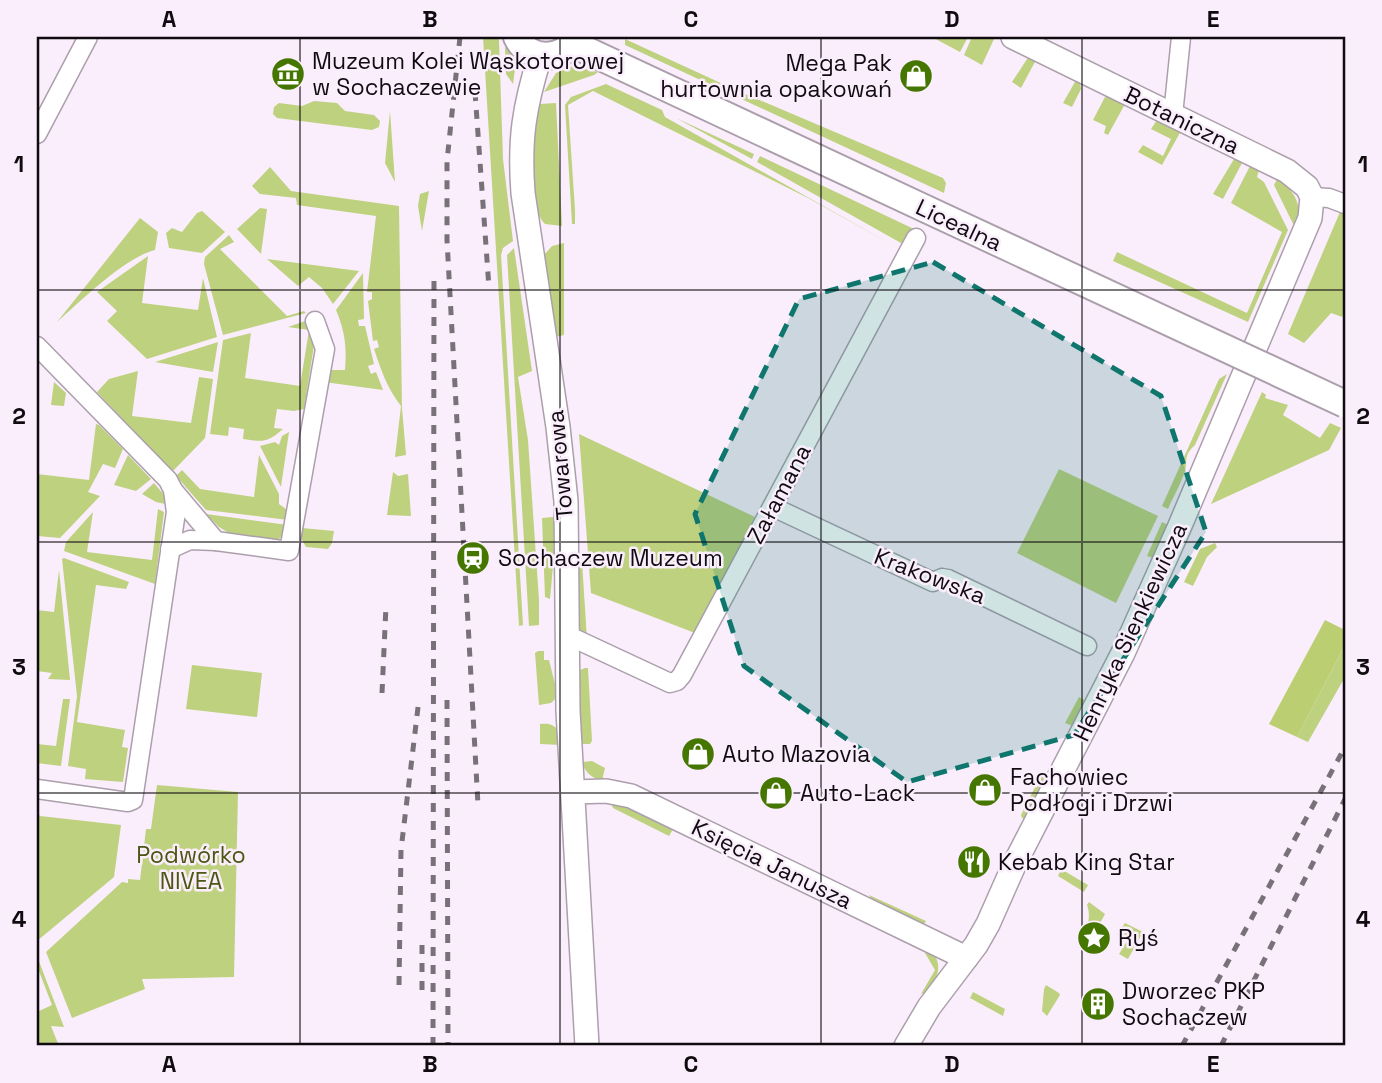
<svg xmlns="http://www.w3.org/2000/svg" width="1382" height="1083" viewBox="0 0 1382 1083" font-family="'Space Grotesk',sans-serif">
<style>
.green{fill:#bed17f}
.forest{fill:#bbcf72}
.lines{fill:none;stroke-linecap:round;stroke-linejoin:round}
.minor-casing{stroke:#ac9fac;stroke-width:21}
.tertiary-casing{stroke:#ac9fac;stroke-width:26}
.secondary-casing{stroke:#ac9fac;stroke-width:30}
.minor{stroke:#fff;stroke-width:18}
.tertiary{stroke:#fff;stroke-width:23}
.secondary{stroke:#fff;stroke-width:26}
.rail{stroke:#79717a;stroke-width:5;stroke-dasharray:9 9;stroke-linecap:butt}
.secondary-bridge-casing{stroke:#ac9fac;stroke-width:30;stroke-linecap:butt}
.secondary-bridge{stroke:#fff;stroke-width:26}
.marked{fill:#0f766e;fill-opacity:0.2;stroke:#0f766e;stroke-width:5;stroke-dasharray:14 9;stroke-linejoin:round}
.grid{fill:none;stroke:#100b10;stroke-width:2;stroke-opacity:0.55}
.labels{text-anchor:middle;dominant-baseline:central;stroke-width:5;stroke-linejoin:round;paint-order:stroke}
.poi-label{font-size:23px;fill:#100b10;stroke:#fbeefc;text-anchor:start}
.street-label{font-size:23px;fill:#100b10;stroke:#fbeefc}
.park-label{font-size:23px;fill:#4a5612;stroke:#fbeefc}
.neatline{fill:none;stroke:#100b10;stroke-width:2.5}
.grid-label{font-size:23px;text-anchor:middle;font-weight:bold;fill:#100b10}
</style>
<rect width="100%" height="100%" fill="#fbeefc"/>
<g class="green">
<polygon points="483,37 498,37 499,40 503,159 513,241 503,248 501,255 523,625 519,626"/>
<polygon points="932,37 968,37 960,52"/>
<polygon points="972,37 994,39 982,65 964,55"/>
<polygon points="625,39 736,90 943,178 946,183 944,193 625,45"/>
<polygon points="508,45 515,69 513,84 506,74 505,48"/>
<polygon points="1029,56 1036,60 1021,88 1012,82"/>
<polygon points="573,66 598,72 594,75 544,92 556,73"/>
<polygon points="1076,80 1080,82 1081,89 1072,107 1063,103"/>
<polygon points="606,84 662,110 665,117 898,248 808,198 593,91 568,105 575,210 575,224 572,224 565,105 571,97"/>
<polygon points="1106,95 1125,104 1108,135 1104,133 1106,126 1093,120"/>
<polygon points="314,101 337,103 345,111 374,115 380,121 379,127 372,130 277,118 273,114 274,107 279,103 302,106"/>
<path d="M556,103L562,226L545,224C524,204 534,131 540,104Z"/>
<polygon points="390,111 395,182 385,163"/>
<polygon points="676,118 754,154 752,159"/>
<polygon points="1157,120 1181,131 1162,165 1138,152 1143,145 1163,156 1171,139 1151,129"/>
<polygon points="760,156 914,229 908,247 757,162"/>
<polygon points="1234,159 1242,163 1223,199 1213,194"/>
<polygon points="1250,166 1259,170 1257,177 1264,182 1288,230 1248,322 1113,261 1117,252 1247,313 1282,232 1231,203"/>
<path d="M270,167L291,191L399,206L402,408L406,455L395,457L401,406C387,388 381,370 374,349L379,347L377,340L373,341L368,301L372,299V292H367L376,216L297,205L296,198L260,194L252,186Z"/>
<path d="M1277,179C1296,191 1304,208 1296,230L1274,185Z"/>
<polygon points="429,191 422,231 418,206 420,194"/>
<polygon points="260,208 267,209 261,254 237,229"/>
<polygon points="202,211 225,232 202,253 169,248 166,233 172,228 182,232 197,213"/>
<polygon points="1340,212 1345,215 1345,310 1342,317 1331,313 1304,343 1288,334"/>
<path d="M140,218L158,232L155,250C124,258 82,300 57,322Z"/>
<polygon points="229,235 234,242 220,249 287,316 304,311 306,313 223,335 204,264 205,257"/>
<polygon points="564,243 564,335 555,337 544,255 552,246"/>
<polygon points="514,248 532,371 518,377 528,440 539,600 539,625 529,626 507,255"/>
<polygon points="148,256 142,303 198,310 203,278 217,337 147,359 107,321 117,311 97,292"/>
<polygon points="267,259 359,271 333,304 322,288 309,277 298,286"/>
<path d="M363,273L364,319L358,320L359,326H365L374,364L368,366L371,374L376,372L383,390L324,382L328,370H345C347,348 345,331 336,310Z"/>
<path d="M308,320L315,339L304,409L294,411L277,409L274,428L283,429C267,443 263,442 243,439L244,429L229,427L228,436L210,434L223,340L251,333L245,378L300,386L309,330L288,327Z"/>
<polygon points="218,342 213,372 155,362"/>
<polygon points="138,371 132,416 191,423 199,377 213,379 205,438 172,472 97,392 109,379"/>
<path d="M1227,374L1195,445C1183,456 1188,459 1185,471C1181,484 1173,497 1168,509L1162,506L1219,379Z"/>
<polygon points="54,382 66,393 64,406 51,405"/>
<polygon points="1262,392 1266,395 1265,398 1288,405 1283,415 1320,438 1330,423 1341,428 1329,450 1211,504"/>
<polygon points="96,424 99,425 123,449 115,468 103,464 88,492 100,496 60,538 37,536 37,474 89,480"/>
<polygon points="289,432 281,487 260,446 275,442 279,445 282,436"/>
<polygon points="579,434 755,517 695,633 591,593"/>
<polygon points="128,455 151,479 136,491 114,485"/>
<polygon points="259,455 279,494 279,504 290,512 288,520 206,510 176,476 182,470 200,489 254,497"/>
<polygon points="1059,469 1158,516 1116,603 1017,553"/>
<polygon points="393,472 398,476 408,474 411,516 387,515"/>
<polygon points="154,483 165,496 165,504 156,502 142,494"/>
<polygon points="158,509 164,512 155,584 64,551 66,542 93,512 87,552 152,560"/>
<polygon points="206,514 288,525 284,535 276,541 237,538 219,527"/>
<polygon points="553,517 557,523 550,599 545,597 542,518"/>
<polygon points="1162,522 1168,525 1153,558 1147,556"/>
<polygon points="302,528 334,531 332,543 328,549 306,547 301,538"/>
<polygon points="1215,543 1217,547 1207,557 1193,586 1184,582 1200,549"/>
<polygon points="64,558 129,582 126,589 96,585 77,722 125,730 122,747 128,748 123,782 85,779 86,769 68,766 77,696 62,559"/>
<polygon points="582,561 587,640 578,631 578,565"/>
<polygon points="59,570 70,680 48,679 52,673 37,671 37,610 54,612"/>
<polygon points="1345,645 1345,677 1308,742 1297,737"/>
<polygon points="538,651 544,651 544,660 549,660 558,696 551,703 539,705 535,653"/>
<polygon points="192,665 262,673 257,717 186,709"/>
<polygon points="585,668 588,668 592,741 590,744 579,744 578,671"/>
<polygon points="1079,697 1086,701 1073,726 1065,723"/>
<polygon points="63,699 70,699 61,766 37,763 37,744 56,746"/>
<path d="M540,724C556,722 560,730 561,745L540,744Z"/>
<path d="M592,761L605,768L602,781C592,778 585,773 582,762Z"/>
<polygon points="1043,771 1047,774 1046,780 1025,819 1022,818 1021,815"/>
<polygon points="157,785 238,792 234,977 142,979 145,989 72,1018 46,952 122,882 128,883 128,879 140,880 146,829 151,829"/>
<polygon points="616,802 675,826 669,836 613,808 611,803"/>
<polygon points="37,812 40,816 121,825 114,877 37,941"/>
<polygon points="1061,869 1088,885 1084,892 1058,876"/>
<polygon points="869,895 926,921 923,926 872,900"/>
<path d="M1089,902L1105,914L1085,951C1079,936 1094,924 1087,905Z"/>
<polygon points="1125,923 1143,932 1128,959 1119,954 1127,941 1117,935"/>
<path d="M927,948C944,960 939,975 930,991L921,994L935,970L925,953Z"/>
<polygon points="37,956 64,1027 51,1026 59,1046 37,1046 37,1012 52,1005 37,966"/>
<polygon points="1046,985 1059,993 1060,995 1047,1016 1042,1011 1044,989"/>
<polygon points="973,992 1005,1009 1003,1016 970,998"/>
</g>
<polygon class="forest" points="1325,620 1345,630 1345,645 1297,737 1269,724"/>
<g class="lines">
<g class="minor-casing">
<g id="minor">
<polyline points="1173,115 1181,37"/>
<polyline points="37,134 88,37"/>
<polyline points="1312,197 1329,198 1345,204"/>
<polyline points="37,346 168,480 173,490 176,512 133,800 128,802 37,789"/>
<polyline points="173,490 216,541 289,551 325,349 315,321"/>
<polyline points="773,507 933,582 942,578 948,579 1087,646"/>
<polyline points="170,549 190,540 216,541"/>
<polyline points="567,635 670,683 677,681 682,675 916,238"/>
</g>
</g>
<g class="tertiary-casing">
<g id="tertiary">
<path d="M540,56C524,107 519,140 523,193L558,427L566,501L568,711L587,1046"/>
<polyline points="573,792 606,791 631,796 966,958"/>
<polyline points="906,1046 929,1007 976,945 988,924 1015,863 1123,653 1179,528 1310,218 1312,197 1307,187 1287,171 1013,37"/>
</g>
</g>
<g class="secondary-casing">
<g id="secondary">
<path d="M517,37C529,63 564,61 577,37"/>
<polyline points="573,44 926,209"/>
</g>
</g>
<use href="#minor" class="minor"/>
<use href="#tertiary" class="tertiary"/>
<use href="#secondary" class="secondary"/>
<g class="rail">
<polyline points="460,37 447,161 447,240 478,805"/>
<polyline points="475,92 489,288"/>
<polyline points="382,693 386,606"/>
<polyline points="447,700 448,1046"/>
<polyline points="399,985 401,850 419,699"/>
<polyline points="422,990 422,937"/>
<polyline points="433,1046 434,275"/>
<polyline points="1182,1046 1345,747"/>
<polyline points="1221,1046 1345,799"/>
</g>
<g class="secondary-bridge-casing">
<polyline id="secondary-bridge" points="926,209 1345,404"/>
</g>
<use href="#secondary-bridge" class="secondary-bridge"/>
</g>
<path class="marked" d="M933,262L1161,396L1206,532L1074,735L907,782L744,666L695,514L799,299Z"/>
<path class="grid" d="M300,37V1046M560,37V1046M821,37V1046M1082,37V1046M37,290H1345M37,542H1345M37,793H1345"/>
<defs>
<g id="museum-disc" transform="scale(1.75)"><circle r="9.5" fill="#447600" stroke="#fbeefc"/><path d="M0-6L6-3V-2H-6V-3ZM-5-1h2V3h-2ZM-1-1h2V3h-2ZM3-1h2V3H3ZM-6 4H6V6H-6Z" fill="#fff"/></g>
<g id="shop-disc" transform="scale(1.75)"><circle r="9.5" fill="#447600" stroke="#fbeefc"/><path d="M-5-2.5h2.3a2.7 3.5 0 0 1 5.4 0H5L5.5 6h-11ZM-1.5-2.5h3a1.5 2.3 0 0 0-3 0Z" fill="#fff"/></g>
<g id="station-disc" transform="scale(1.75)"><circle r="9.5" fill="#447600" stroke="#fbeefc"/><path d="M-3-6H3Q5-6 5-4V2Q5 4 3 4L4.5 6H3L1.5 4h-3L-3 6H-4.5L-3 4Q-5 4-5 2V-4Q-5-6-3-6ZM-3.5-4v3h7v-3ZM-3.5 1v1.5H-2V1ZM2 1v1.5H3.5V1Z" fill="#fff"/></g>
<g id="restaurant-disc" transform="scale(1.75)"><circle r="9.5" fill="#447600" stroke="#fbeefc"/><path d="M-5-6h1v4h1v-4h1v4h1v-4h1v5L-1.5 .5V6h-2V.5L-5-1ZM5-6V6H3V1.5H1.5Q1.5-4 5-6Z" fill="#fff"/></g>
<g id="sight-disc" transform="scale(1.75)"><circle r="9.5" fill="#447600" stroke="#fbeefc"/><path d="M0-6L1.8-2.2L6-1.7L2.9 1.2L3.7 5.4L0 3.3L-3.7 5.4L-2.9 1.2L-6-1.7L-1.8-2.2Z" fill="#fff"/></g>
<g id="building-disc" transform="scale(1.75)"><circle r="9.5" fill="#447600" stroke="#fbeefc"/><path d="M-4-6H4V6H1V3H-1V6H-4ZM-2.5-4.3h1.7v1.8h-1.7ZM.8-4.3h1.7v1.8H.8ZM-2.5-1h1.7V.8h-1.7ZM.8-1h1.7V.8H.8Z" fill="#fff"/></g>
</defs>
<g fill-rule="evenodd">
<use href="#museum-disc" x="288" y="74"/>
<use href="#shop-disc" x="916" y="76"/>
<use href="#station-disc" x="473" y="558"/>
<use href="#shop-disc" x="698" y="754"/>
<use href="#shop-disc" x="985" y="790"/>
<use href="#shop-disc" x="776" y="793"/>
<use href="#restaurant-disc" x="974" y="862"/>
<use href="#sight-disc" x="1094" y="938"/>
<use href="#building-disc" x="1098" y="1004"/>
</g>
<g class="labels">
<g class="poi-label">
<text x="312" y="61">Muzeum Kolei Wąskotorowej<tspan x="312" dy="26">w Sochaczewie</tspan></text>
<text x="892" y="63" text-anchor="end">Mega Pak<tspan x="892" dy="26">hurtownia opakowań</tspan></text>
<text x="498" y="558">Sochaczew Muzeum</text>
<text x="722" y="754">Auto Mazovia</text>
<text x="1010" y="777">Fachowiec<tspan x="1010" dy="26">Podłogi i Drzwi</tspan></text>
<text x="800" y="793">Auto-Lack</text>
<text x="998" y="862">Kebab King Star</text>
<text x="1118" y="938">Ryś</text>
<text x="1122" y="991">Dworzec PKP<tspan x="1122" dy="26">Sochaczew</tspan></text>
</g>
<g class="street-label">
<text transform="translate(1182 120) rotate(26)">Botaniczna</text>
<text transform="translate(959 225) rotate(25)">Licealna</text>
<text transform="translate(560 465) rotate(-95)">Towarowa</text>
<text transform="translate(779 494) rotate(-62)">Załamana</text>
<text transform="translate(930 576) rotate(21)">Krakowska</text>
<text transform="translate(1130 632) rotate(-65)">Henryka Sienkiewicza</text>
<text transform="translate(772 864) rotate(26)">Księcia Janusza</text>
</g>
<g class="park-label">
<text x="191" y="855">Podwórko<tspan x="191" dy="26">NIVEA</tspan></text>
</g>
</g>
<rect width="1382" height="1083" fill="none" stroke="#fbeefc" stroke-width="77"/>
<rect x="38" y="38" width="1306" height="1006" class="neatline"/>
<g class="grid-label">
<text x="169" y="27">A</text>
<text x="430" y="27">B</text>
<text x="691" y="27">C</text>
<text x="952" y="27">D</text>
<text x="1213" y="27">E</text>
<text x="19" y="172">1</text>
<text x="1363" y="172">1</text>
<text x="19" y="424">2</text>
<text x="1363" y="424">2</text>
<text x="19" y="675">3</text>
<text x="1363" y="675">3</text>
<text x="19" y="927">4</text>
<text x="1363" y="927">4</text>
<text x="169" y="1072">A</text>
<text x="430" y="1072">B</text>
<text x="691" y="1072">C</text>
<text x="952" y="1072">D</text>
<text x="1213" y="1072">E</text>
</g>
</svg>
